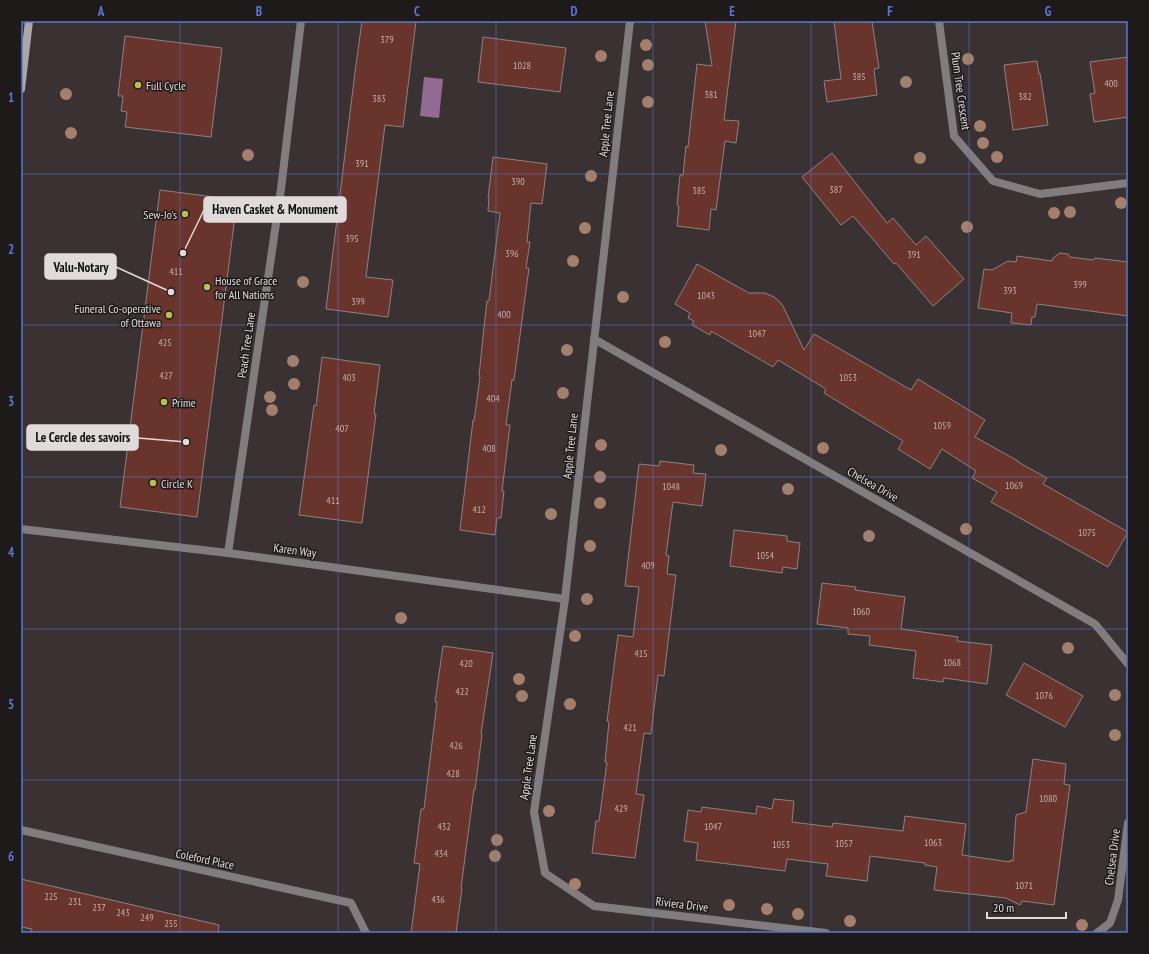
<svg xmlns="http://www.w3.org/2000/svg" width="1149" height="954" viewBox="0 0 1149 954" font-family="'PT Sans Narrow',sans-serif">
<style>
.water{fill:#926a92}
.building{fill:#68342c;stroke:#8d8381}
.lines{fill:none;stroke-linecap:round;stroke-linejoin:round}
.minor{stroke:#817d7f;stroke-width:8}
.secondary{stroke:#ada6a9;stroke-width:8}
.tree{fill:#a47f6b}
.grid{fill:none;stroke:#5878d9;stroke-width:1;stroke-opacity:0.55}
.poi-dot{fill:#b3c24b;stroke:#1e1a1a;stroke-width:1.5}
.labels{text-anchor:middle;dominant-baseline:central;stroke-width:3;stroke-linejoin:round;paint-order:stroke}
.number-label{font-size:10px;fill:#c2b0af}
.poi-label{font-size:12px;fill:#e0dadb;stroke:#1e1a1a;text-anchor:start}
.street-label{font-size:12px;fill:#e0dadb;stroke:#1e1a1a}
.leader{fill:none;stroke:#e0dadb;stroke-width:1.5}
.callout-dot{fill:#e0dadb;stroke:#1e1a1a;stroke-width:1.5}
.callout{fill:#e0dadb;stroke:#e0dadb;stroke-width:1.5}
.callout-label{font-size:13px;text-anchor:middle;font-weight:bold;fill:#111}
.neatline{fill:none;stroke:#5878d9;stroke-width:1.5}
.grid-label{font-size:13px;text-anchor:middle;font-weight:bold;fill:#5878d9}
</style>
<rect width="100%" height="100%" fill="#3a3132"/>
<polygon class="water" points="424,77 443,79 439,118 420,116"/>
<g class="building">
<polygon points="362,21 416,21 403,127 385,125 366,277 393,280 388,317 326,309 355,72"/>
<polygon points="705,21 736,21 724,120 739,121 736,143 725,141 716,210 711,209 709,230 677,226 679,206 677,205 680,175 683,175 686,146 688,147 697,64 712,66"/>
<polygon points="834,21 872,21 879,68 874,69 877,95 827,102 824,81 841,79"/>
<polygon points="125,36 222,48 211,137 125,127 127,112 121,111 123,96 118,96"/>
<polygon points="483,37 566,48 560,92 478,82"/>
<polygon points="1128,57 1128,117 1094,122 1090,94 1095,93 1090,62"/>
<polygon points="1037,61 1039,74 1040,73 1048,125 1013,130 1004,65"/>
<polygon points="832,153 887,223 893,218 916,245 926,236 964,279 933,306 896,263 894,264 853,216 841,225 802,177"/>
<polygon points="493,157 547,164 542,204 531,203 527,242 530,242 526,268 529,268 514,380 512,380 506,425 510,425 502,491 504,491 501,518 497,518 495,535 460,530 473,420 474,421 480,377 479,376 484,327 487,301 489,301 500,213 488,211 489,198 488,198"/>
<polygon points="160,190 237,200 197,517 120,507"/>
<polygon points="1060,253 1068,254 1070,257 1093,260 1095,258 1128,262 1128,316 1037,304 1035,317 1032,317 1031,325 1011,323 1012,313 978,308 984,269 992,270 1008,261 1016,262 1017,256 1052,261 1053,258"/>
<polygon points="697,264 749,293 765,293 774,297 780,302 783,306 804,350 814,334 911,390 918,379 985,420 975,437 1018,461 1018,462 1047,478 1043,484 1128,532 1108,567 991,502 997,492 972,478 976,471 942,449 930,469 898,449 903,441 824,393 826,389 778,360 773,367 711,331 710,335 692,325 694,321 688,318 690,313 675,304"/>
<polygon points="322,357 349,361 380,365 374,414 376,414 362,523 299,515 314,405 316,406"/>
<polygon points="660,461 694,465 693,473 706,474 702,506 673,502 666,555 669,556 667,574 676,575 664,676 658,675 651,734 644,733 636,794 644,795 635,858 592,853 596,821 599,821 607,762 605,762 609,722 607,721 618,635 633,637 639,587 625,586 639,464 659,466"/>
<polygon points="734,530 787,536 787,541 800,543 797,569 783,567 782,573 730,566"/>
<polygon points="822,583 856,587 855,590 905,597 901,629 958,637 957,641 992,645 987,684 944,678 943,682 913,678 916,651 869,645 870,636 848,634 848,628 817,624"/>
<polygon points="443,646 493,653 481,734 482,734 475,790 474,789 461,888 462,888 456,933 411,933 420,864 414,863 421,809 424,809 437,702 435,702"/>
<polygon points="1024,663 1083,696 1065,727 1006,695"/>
<polygon points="1033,759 1066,764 1064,784 1070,785 1054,905 1022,901 1020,905 1006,898 934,890 937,867 925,865 925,863 870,856 867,881 826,876 828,864 787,859 785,871 696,860 698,843 684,841 688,810 701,812 702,807 756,814 757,806 772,809 774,799 794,801 792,822 832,827 833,823 903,831 905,816 966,824 962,855 1010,862 1010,860 1013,861 1016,815 1026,812"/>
<polygon points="21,879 219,925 218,933 31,933 32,929 21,927"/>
</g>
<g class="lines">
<g class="minor">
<polyline points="630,21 565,599 534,812 545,873 594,906 826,933"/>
<polyline points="939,21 954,136 993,181 1040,194 1128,183"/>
<polyline points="594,339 1095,624 1128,664"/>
<polyline points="21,529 228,553 565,599"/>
<polyline points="228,553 281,189 301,21"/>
<polyline points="21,830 351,903 366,933"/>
<polyline points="1097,933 1110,923 1118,900 1128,823"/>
</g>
<polyline class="secondary" points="21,89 29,21"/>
</g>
<g class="tree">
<circle cx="646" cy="45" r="6"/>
<circle cx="601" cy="56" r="6"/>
<circle cx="968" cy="59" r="6"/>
<circle cx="648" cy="65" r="6"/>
<circle cx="906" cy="82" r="6"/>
<circle cx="66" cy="94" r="6"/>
<circle cx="648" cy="102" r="6"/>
<circle cx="980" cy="126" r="6"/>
<circle cx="71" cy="133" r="6"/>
<circle cx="983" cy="143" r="6"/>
<circle cx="248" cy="155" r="6"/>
<circle cx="997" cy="157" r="6"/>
<circle cx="920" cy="158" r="6"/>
<circle cx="591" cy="176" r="6"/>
<circle cx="1121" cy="203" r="6"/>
<circle cx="1070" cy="212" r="6"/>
<circle cx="1054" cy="213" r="6"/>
<circle cx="967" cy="227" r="6"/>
<circle cx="585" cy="228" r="6"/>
<circle cx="573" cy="261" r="6"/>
<circle cx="303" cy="282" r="6"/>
<circle cx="623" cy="297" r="6"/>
<circle cx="665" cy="342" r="6"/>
<circle cx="567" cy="350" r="6"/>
<circle cx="293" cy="361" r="6"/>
<circle cx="294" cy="384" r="6"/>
<circle cx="563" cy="393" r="6"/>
<circle cx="270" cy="397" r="6"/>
<circle cx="272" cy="410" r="6"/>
<circle cx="601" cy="445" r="6"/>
<circle cx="823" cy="448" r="6"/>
<circle cx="721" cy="450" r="6"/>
<circle cx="600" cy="477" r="6"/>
<circle cx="788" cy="489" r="6"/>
<circle cx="600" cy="503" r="6"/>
<circle cx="551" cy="514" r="6"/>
<circle cx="966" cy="529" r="6"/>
<circle cx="869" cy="536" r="6"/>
<circle cx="590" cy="546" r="6"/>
<circle cx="587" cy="599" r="6"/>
<circle cx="401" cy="618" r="6"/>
<circle cx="575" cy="636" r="6"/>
<circle cx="1068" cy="648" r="6"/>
<circle cx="519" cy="679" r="6"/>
<circle cx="1115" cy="695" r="6"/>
<circle cx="522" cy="696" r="6"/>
<circle cx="570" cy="704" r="6"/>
<circle cx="1115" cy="735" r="6"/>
<circle cx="549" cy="811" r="6"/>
<circle cx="497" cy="840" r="6"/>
<circle cx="495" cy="856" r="6"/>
<circle cx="575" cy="884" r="6"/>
<circle cx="729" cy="905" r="6"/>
<circle cx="767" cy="909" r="6"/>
<circle cx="798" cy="914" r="6"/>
<circle cx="850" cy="921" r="6"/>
<circle cx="1082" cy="925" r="6"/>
</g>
<path class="grid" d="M180,21V933M338,21V933M496,21V933M653,21V933M811,21V933M969,21V933M21,174H1128M21,325H1128M21,477H1128M21,629H1128M21,780H1128"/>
<g class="poi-dot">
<circle cx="138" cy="85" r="4"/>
<circle cx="185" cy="214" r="4"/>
<circle cx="207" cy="287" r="4"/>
<circle cx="169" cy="315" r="4"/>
<circle cx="164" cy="402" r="4"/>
<circle cx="153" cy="483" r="4"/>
</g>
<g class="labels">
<g class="number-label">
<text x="387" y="39">379</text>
<text x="522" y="65">1028</text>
<text x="859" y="76">385</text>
<text x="1111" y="83">400</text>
<text x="711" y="94">381</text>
<text x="1025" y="96">382</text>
<text x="379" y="98">383</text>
<text x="362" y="163">391</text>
<text x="518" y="181">390</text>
<text x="836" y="189">387</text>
<text x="699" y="190">385</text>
<text x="352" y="238">395</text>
<text x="512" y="253">396</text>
<text x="914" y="254">391</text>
<text x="176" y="271">411</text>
<text x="1080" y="284">399</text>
<text x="1010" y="290">393</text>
<text x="706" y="295">1043</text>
<text x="358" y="301">399</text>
<text x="504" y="314">400</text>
<text x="757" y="333">1047</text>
<text x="165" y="342">425</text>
<text x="166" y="375">427</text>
<text x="349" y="377">403</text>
<text x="848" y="377">1053</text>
<text x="493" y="398">404</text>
<text x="942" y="425">1059</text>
<text x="342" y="428">407</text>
<text x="489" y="448">408</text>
<text x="1014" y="485">1069</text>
<text x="671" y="486">1048</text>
<text x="333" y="500">411</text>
<text x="479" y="509">412</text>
<text x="1087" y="532">1075</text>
<text x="765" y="555">1054</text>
<text x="648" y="565">409</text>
<text x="861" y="611">1060</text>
<text x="641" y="653">415</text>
<text x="952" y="662">1068</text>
<text x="466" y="663">420</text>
<text x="462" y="691">422</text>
<text x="1044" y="695">1076</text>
<text x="630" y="727">421</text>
<text x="456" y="745">426</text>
<text x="453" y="773">428</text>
<text x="1048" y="798">1080</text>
<text x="621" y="808">429</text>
<text x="444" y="826">432</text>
<text x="713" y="826">1047</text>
<text x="933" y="842">1063</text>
<text x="844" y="843">1057</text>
<text x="781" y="844">1053</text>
<text x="441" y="853">434</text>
<text x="1024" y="885">1071</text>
<text x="51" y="896">225</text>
<text x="438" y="899">436</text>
<text x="75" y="901">231</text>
<text x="99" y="907">237</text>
<text x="123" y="912">243</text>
<text x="147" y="917">249</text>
<text x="171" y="923">255</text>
</g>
<g class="poi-label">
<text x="146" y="85">Full Cycle</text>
<text x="177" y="214" text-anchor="end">Sew-Jo's</text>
<text x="215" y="280">House of Grace<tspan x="215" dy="14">for All Nations</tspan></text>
<text x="161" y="308" text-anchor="end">Funeral Co-operative<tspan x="161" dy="14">of Ottawa</tspan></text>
<text x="172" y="402">Prime</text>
<text x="161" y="483">Circle K</text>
</g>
<g class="street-label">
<text transform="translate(961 91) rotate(82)">Plum Tree Crescent</text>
<text transform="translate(606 124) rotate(-84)">Apple Tree Lane</text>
<text transform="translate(246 345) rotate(-82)">Peach Tree Lane</text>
<text transform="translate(570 446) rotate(-84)">Apple Tree Lane</text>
<text transform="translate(873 484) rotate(30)">Chelsea Drive</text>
<text transform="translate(295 550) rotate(8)">Karen Way</text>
<text transform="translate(528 767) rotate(-82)">Apple Tree Lane</text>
<text transform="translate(1112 857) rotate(-83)">Chelsea Drive</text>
<text transform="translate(205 859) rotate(12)">Coleford Place</text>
<text transform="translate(682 904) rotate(7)">Riviera Drive</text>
</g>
</g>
<path class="leader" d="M183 253L204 210M171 292L116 267M186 442L138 438"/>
<g class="callout-dot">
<circle cx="183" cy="253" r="4"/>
<circle cx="171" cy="292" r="4"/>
<circle cx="186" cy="442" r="4"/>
</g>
<g class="callout">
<rect x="204" y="197" width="142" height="25" rx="4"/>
<rect x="45" y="254" width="71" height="25" rx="4"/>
<rect x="27" y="425" width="111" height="25" rx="4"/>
</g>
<g class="callout-label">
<text x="275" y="214">Haven Casket &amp; Monument</text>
<text x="81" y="272">Valu-Notary</text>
<text x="83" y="442">Le Cercle des savoirs</text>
</g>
<rect width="1149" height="954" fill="none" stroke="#1e1a1a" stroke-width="44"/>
<path d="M987 912v6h79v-6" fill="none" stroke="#e0dadb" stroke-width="2"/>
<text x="993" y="912" font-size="12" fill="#e0dadb" stroke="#1e1a1a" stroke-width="3" paint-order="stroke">20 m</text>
<rect x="22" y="22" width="1105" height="910" class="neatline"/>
<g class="grid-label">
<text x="101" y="16">A</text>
<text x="259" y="16">B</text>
<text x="417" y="16">C</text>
<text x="574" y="16">D</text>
<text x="732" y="16">E</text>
<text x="890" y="16">F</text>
<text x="1048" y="16">G</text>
<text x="11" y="102">1</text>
<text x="11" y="254">2</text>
<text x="11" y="406">3</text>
<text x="11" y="557">4</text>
<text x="11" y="709">5</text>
<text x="11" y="861">6</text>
</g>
</svg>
